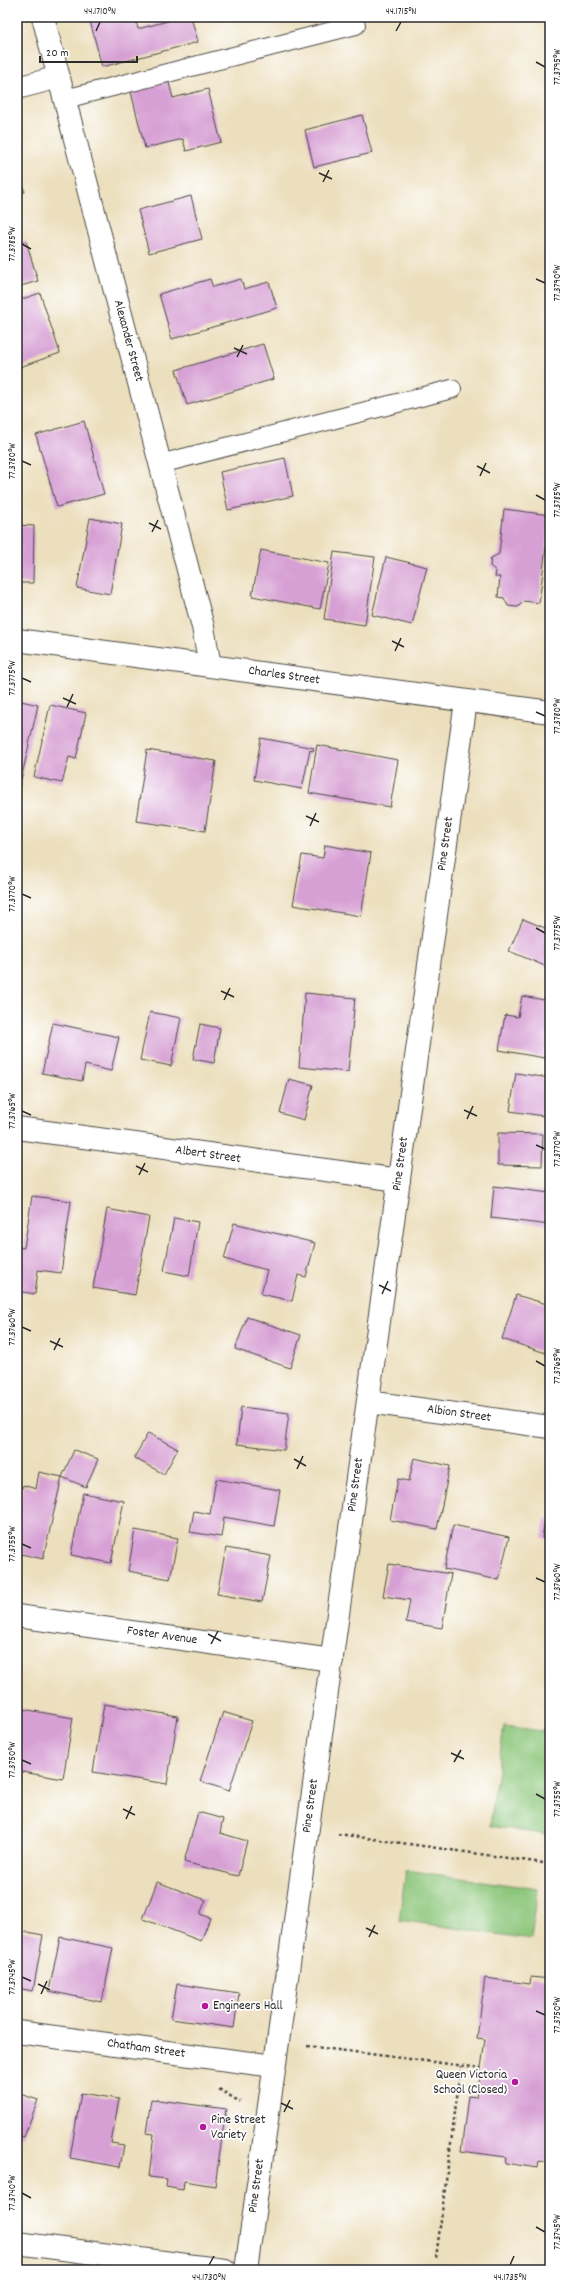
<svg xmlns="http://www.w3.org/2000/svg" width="567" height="2287" viewBox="0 0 567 2287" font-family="Dekko,sans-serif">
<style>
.green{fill:#8cc67a;stroke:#5c7852}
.building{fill:#d7a0d4}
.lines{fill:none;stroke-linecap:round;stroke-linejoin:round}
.service-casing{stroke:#484641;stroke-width:20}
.minor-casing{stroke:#484641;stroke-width:24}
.path{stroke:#484641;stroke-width:2.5;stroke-dasharray:3 3;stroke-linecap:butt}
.service{stroke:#fff;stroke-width:18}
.minor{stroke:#fff;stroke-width:22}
.ticks{fill:none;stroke:#2b2b2b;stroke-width:1.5}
.poi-dot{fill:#b5179e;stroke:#fff;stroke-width:1.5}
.labels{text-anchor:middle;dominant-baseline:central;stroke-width:3.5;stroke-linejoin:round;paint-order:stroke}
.street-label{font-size:13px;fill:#2b2b2b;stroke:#fff}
.poi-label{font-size:13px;fill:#2b2b2b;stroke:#fff;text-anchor:start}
.neatline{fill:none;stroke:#2b2b2b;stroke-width:1.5}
.ticks-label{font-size:10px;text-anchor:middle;fill:#2b2b2b}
</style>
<rect width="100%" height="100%" fill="#fff"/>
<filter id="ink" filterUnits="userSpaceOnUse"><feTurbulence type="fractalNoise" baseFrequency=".025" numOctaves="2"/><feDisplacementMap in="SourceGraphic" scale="8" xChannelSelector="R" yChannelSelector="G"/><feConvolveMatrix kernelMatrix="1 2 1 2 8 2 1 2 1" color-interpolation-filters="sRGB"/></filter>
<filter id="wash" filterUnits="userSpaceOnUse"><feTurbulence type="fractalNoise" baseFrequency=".012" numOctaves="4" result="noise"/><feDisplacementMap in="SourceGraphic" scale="16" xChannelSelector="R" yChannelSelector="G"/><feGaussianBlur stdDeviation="0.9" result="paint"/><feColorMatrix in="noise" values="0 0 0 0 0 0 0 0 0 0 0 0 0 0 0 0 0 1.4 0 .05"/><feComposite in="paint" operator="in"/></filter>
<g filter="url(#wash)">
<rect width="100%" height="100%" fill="#ecdfbd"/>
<g class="green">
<polygon points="504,1726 550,1732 550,1835 490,1826"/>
<polygon points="406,1870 538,1889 531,1939 399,1920"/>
</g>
<g id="blocks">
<g class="building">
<polygon points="89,17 135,17 138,29 182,17 191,17 198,42 102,67"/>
<polygon points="168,79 173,98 208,89 221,142 186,151 183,139 145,148 130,88"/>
<polygon points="362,115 372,153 314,167 305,130"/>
<polygon points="17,171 25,192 17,195"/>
<polygon points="191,196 202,239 149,253 138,210"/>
<polygon points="26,241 38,281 17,287 17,243"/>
<polygon points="210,279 213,287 241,279 244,289 269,282 277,308 172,339 159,294"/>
<polygon points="40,293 60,353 17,368 17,301"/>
<polygon points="263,344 274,379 187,405 176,370"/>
<polygon points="84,421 104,494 57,507 36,435"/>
<polygon points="285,458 293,496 228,510 220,472"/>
<polygon points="504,509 550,515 539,603 524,601 518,607 508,606 504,598 498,597 500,577 495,577 496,571 490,566 491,558 499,554"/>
<polygon points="90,518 122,524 110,594 77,588"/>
<polygon points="17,525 34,526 33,583 17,583"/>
<polygon points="261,550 329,563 320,609 252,596"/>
<polygon points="334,552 375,557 365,625 324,619"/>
<polygon points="386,557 427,567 412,625 372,615"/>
<polygon points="17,700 38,705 18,793 17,793"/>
<polygon points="50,705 86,713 76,759 69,757 62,783 34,777"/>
<polygon points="261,738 314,748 313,751 310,750 302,789 254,780"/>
<polygon points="317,745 398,760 390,807 309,793"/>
<polygon points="147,750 216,761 205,831 136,821"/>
<polygon points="325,845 371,853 361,916 293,905 302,855 323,858"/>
<polygon points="523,919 550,930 550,968 509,951"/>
<polygon points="305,993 355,998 348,1072 299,1067"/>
<polygon points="522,996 550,1001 550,1059 499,1050 505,1015 518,1017"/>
<polygon points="150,1012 181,1018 171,1066 140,1060"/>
<polygon points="53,1023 119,1037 111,1071 85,1065 82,1081 42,1073"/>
<polygon points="200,1024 220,1028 214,1063 193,1059"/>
<polygon points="516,1073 550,1078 550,1117 510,1111"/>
<polygon points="289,1079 313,1085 304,1120 280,1113"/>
<polygon points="498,1133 543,1134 542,1166 498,1165"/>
<polygon points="494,1186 550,1193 550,1225 491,1218"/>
<polygon points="32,1196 71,1201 61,1273 38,1270 35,1294 17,1291 17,1247 24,1248"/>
<polygon points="107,1209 149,1217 135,1295 93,1288"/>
<polygon points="174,1218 198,1222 189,1276 164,1271"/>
<polygon points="234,1223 315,1243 306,1277 298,1275 292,1301 261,1294 267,1270 224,1259"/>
<polygon points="516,1295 550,1305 550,1339 546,1353 502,1339"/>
<polygon points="247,1317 301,1335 290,1368 235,1349"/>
<polygon points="241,1407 289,1413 284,1450 237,1444"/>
<polygon points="148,1433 178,1449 164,1474 134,1458"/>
<polygon points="74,1450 98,1459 86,1487 62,1477"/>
<polygon points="414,1458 450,1466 437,1529 390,1520 398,1479 409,1481"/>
<polygon points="39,1472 62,1477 43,1559 17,1553 17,1509 23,1485 36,1489"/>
<polygon points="216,1479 280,1490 274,1526 224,1517 221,1537 190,1532 194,1511 210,1514"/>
<polygon points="83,1493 124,1501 111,1563 71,1555"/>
<polygon points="545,1519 550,1519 550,1539 542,1538"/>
<polygon points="453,1525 509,1537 499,1580 444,1569"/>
<polygon points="135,1530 178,1538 170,1579 128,1571"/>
<polygon points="226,1548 271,1556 262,1602 217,1594"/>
<polygon points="389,1564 451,1574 442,1628 406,1622 410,1600 383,1596"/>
<polygon points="104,1704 178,1716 167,1784 93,1772"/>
<polygon points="17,1708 73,1718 63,1779 17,1771"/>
<polygon points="223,1712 252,1721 229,1791 200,1781"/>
<polygon points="198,1812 223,1819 220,1833 247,1841 238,1876 184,1862"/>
<polygon points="157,1882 206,1900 200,1914 210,1918 201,1941 143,1919"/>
<polygon points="17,1930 43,1935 33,1991 17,1988"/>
<polygon points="60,1937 113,1948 102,2002 49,1991"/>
<polygon points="531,1977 550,1979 550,2163 539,2161 538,2168 505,2163 506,2157 461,2151 468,2096 477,2097 485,2039 477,2038 485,1978 530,1984"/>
<polygon points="177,1984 239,1993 234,2028 171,2019"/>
<polygon points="17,2093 38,2100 24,2137 17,2135"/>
<polygon points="81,2093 119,2099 111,2143 124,2145 120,2167 70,2158"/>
<polygon points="151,2099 226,2109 215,2186 184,2181 183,2190 166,2187 167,2179 149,2177 154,2134 146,2133"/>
</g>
</g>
</g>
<g filter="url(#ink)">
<use href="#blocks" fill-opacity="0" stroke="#484641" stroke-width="1"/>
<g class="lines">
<g class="service-casing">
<g id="service">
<polyline points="65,99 356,25"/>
<polyline points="160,464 452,389"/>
</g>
</g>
<g class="minor-casing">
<g id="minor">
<polyline points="43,17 203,627 210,666"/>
<polyline points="17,88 59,77"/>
<polyline points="17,640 550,712"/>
<polyline points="17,1128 399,1180"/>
<polyline points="368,1402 550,1427"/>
<polyline points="17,1616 332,1660"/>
<polyline points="17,2032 274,2066"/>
<polyline points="17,2243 225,2270"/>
<polyline points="246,2270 466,701"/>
</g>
</g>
<g class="path">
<polyline points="338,1834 550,1864"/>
<polyline points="547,1979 550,1960"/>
<polyline points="307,2046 481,2068"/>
<polyline points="219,2089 240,2102"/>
<polyline points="436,2258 461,2066"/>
</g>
<use href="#service" class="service"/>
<use href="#minor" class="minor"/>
</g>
</g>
<path class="ticks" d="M96,31L100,22M396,31L401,22M536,62L545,67M319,173L332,179M323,182L329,170M22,244L31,249M536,279L545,283M234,348L247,354M237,357L243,345M22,461L31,465M477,466L490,473M480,476L486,463M536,495L545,500M149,523L161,529M152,532L158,520M392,641L404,647M395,651L401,638M22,678L31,682M63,698L76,704M67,707L73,694M536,712L545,716M306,816L319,822M310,826L316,813M22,894L31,898M536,928L545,933M221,991L234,997M224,1000L230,988M464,1110L477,1116M22,1111L31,1115M467,1119L473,1106M536,1145L545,1149M136,1166L148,1172M139,1175L145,1163M379,1285L391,1291M382,1294L388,1281M22,1327L31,1331M50,1341L63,1347M54,1350L60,1338M536,1361L545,1366M294,1459L306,1466M297,1469L303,1456M22,1544L31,1548M536,1578L545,1582M208,1634L221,1641M211,1644L218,1631M451,1753L464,1759M22,1760L31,1764M454,1762L461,1750M536,1794L545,1799M123,1809L135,1815M126,1819L132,1806M366,1928L378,1934M369,1937L375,1925M22,1977L31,1981M38,1984L50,1990M41,1994L47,1981M536,2011L545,2015M281,2103L293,2109M284,2112L290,2100M22,2193L31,2198M536,2227L545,2232M209,2265L214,2256M510,2265L514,2256"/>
<g class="poi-dot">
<circle cx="205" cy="2006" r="4"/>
<circle cx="515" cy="2082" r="4"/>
<circle cx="203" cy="2127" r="4"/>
</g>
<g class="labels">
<g class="street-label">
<text transform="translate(128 341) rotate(75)">Alexander Street</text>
<text transform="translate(284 676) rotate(8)">Charles Street</text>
<text transform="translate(446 844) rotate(-82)">Pine Street</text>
<text transform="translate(208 1155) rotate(8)">Albert Street</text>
<text transform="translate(401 1164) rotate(-82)">Pine Street</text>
<text transform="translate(459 1414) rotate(8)">Albion Street</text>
<text transform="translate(356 1485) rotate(-82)">Pine Street</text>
<text transform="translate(162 1636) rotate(8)">Foster Avenue</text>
<text transform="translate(311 1806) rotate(-82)">Pine Street</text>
<text transform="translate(146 2049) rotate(8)">Chatham Street</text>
<text transform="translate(257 2186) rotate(-82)">Pine Street</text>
</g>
<g class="poi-label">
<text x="213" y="2006">Engineers Hall</text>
<text x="507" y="2075" text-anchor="end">Queen Victoria<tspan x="507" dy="15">School (Closed)</tspan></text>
<text x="211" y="2120">Pine Street<tspan x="211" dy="15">Variety</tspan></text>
</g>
</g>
<rect width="567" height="2287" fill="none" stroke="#fff" stroke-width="44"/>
<path d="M40 56v6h97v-6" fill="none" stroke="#2b2b2b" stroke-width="2"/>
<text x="46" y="56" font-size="12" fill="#2b2b2b" stroke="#ffffff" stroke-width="3" paint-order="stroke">20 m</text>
<rect x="22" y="22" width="523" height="2243" class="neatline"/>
<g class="ticks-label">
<text x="100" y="14">44.1710°N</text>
<text x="401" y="14">44.1715°N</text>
<text transform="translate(556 67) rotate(-90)" y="4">77.3795°W</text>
<text transform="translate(11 244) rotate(-90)" y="4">77.3785°W</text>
<text transform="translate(556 283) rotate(-90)" y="4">77.3790°W</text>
<text transform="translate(11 461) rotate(-90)" y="4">77.3780°W</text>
<text transform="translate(556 500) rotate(-90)" y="4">77.3785°W</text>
<text transform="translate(11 678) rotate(-90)" y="4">77.3775°W</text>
<text transform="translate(556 716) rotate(-90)" y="4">77.3780°W</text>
<text transform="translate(11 894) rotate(-90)" y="4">77.3770°W</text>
<text transform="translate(556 933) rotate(-90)" y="4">77.3775°W</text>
<text transform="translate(11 1111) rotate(-90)" y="4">77.3765°W</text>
<text transform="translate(556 1149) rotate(-90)" y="4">77.3770°W</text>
<text transform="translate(11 1327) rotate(-90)" y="4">77.3760°W</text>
<text transform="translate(556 1366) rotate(-90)" y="4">77.3765°W</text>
<text transform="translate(11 1544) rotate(-90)" y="4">77.3755°W</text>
<text transform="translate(556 1582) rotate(-90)" y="4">77.3760°W</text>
<text transform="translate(11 1760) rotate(-90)" y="4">77.3750°W</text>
<text transform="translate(556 1799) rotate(-90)" y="4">77.3755°W</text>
<text transform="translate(11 1977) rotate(-90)" y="4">77.3745°W</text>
<text transform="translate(556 2015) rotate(-90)" y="4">77.3750°W</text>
<text transform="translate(11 2193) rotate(-90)" y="4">77.3740°W</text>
<text transform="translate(556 2232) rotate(-90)" y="4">77.3745°W</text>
<text x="209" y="2280">44.1730°N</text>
<text x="510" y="2280">44.1735°N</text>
</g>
</svg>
